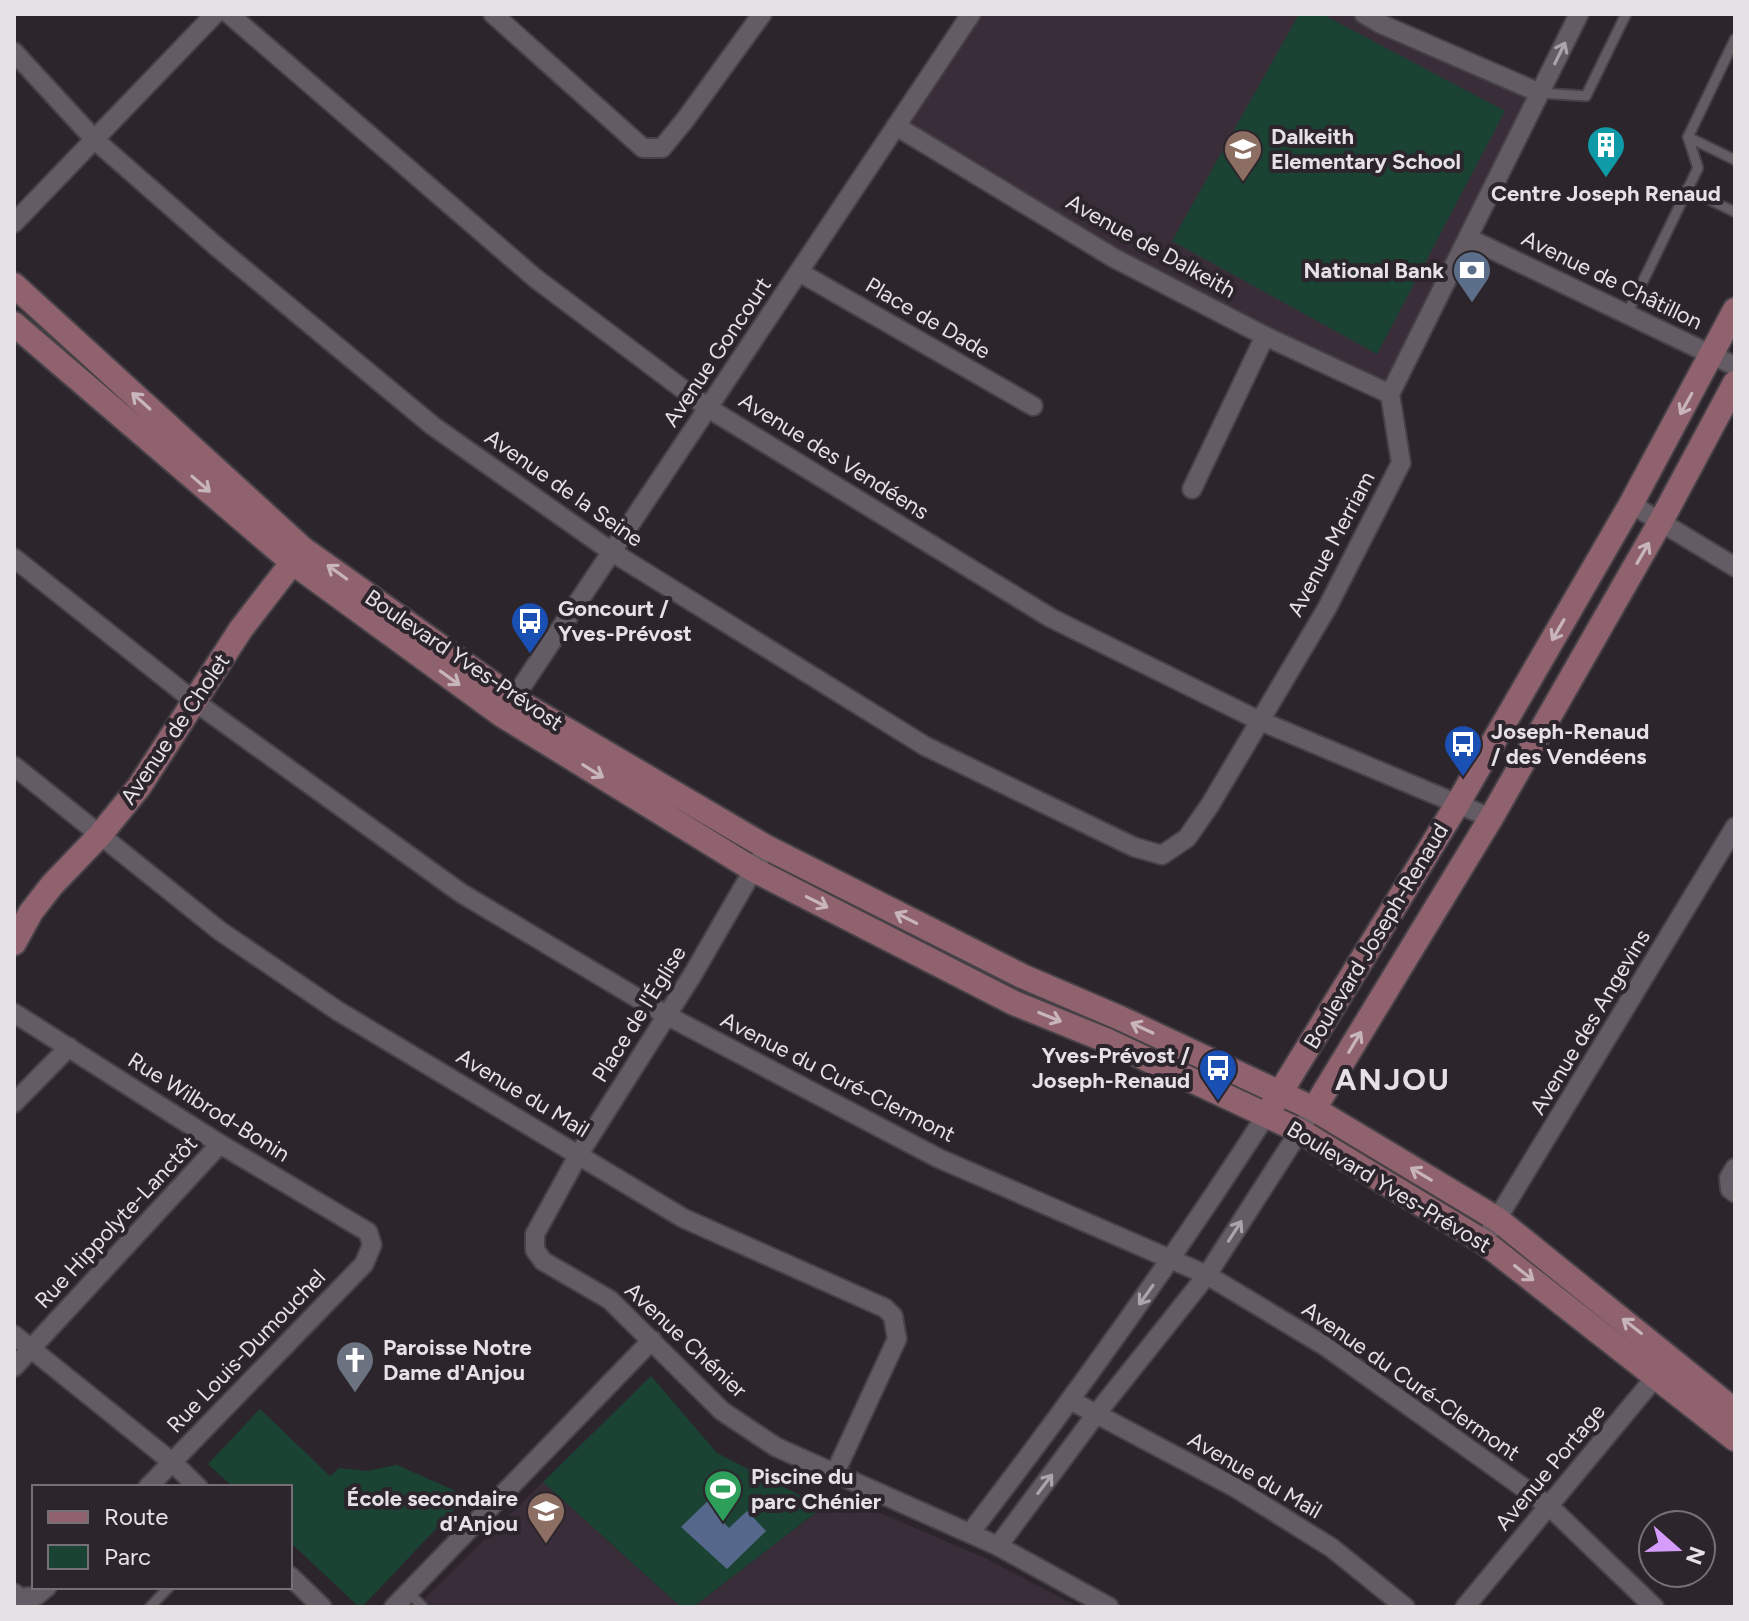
<svg xmlns="http://www.w3.org/2000/svg" width="1749" height="1621" viewBox="0 0 1749 1621" font-family="Figtree,sans-serif">
<style>
.built{fill:#392d39}
.green{fill:#1a4333}
.water{fill:#55688c}
.lines{fill:none;stroke-linecap:round;stroke-linejoin:round}
.lane-casing{stroke:#464146;stroke-width:13}
.street-casing{stroke:#464146;stroke-width:22}
.secondary-casing{stroke:#464146;stroke-width:28}
.lane{stroke:#645c64;stroke-width:9}
.street{stroke:#645c64;stroke-width:18}
.secondary{stroke:#8f626d;stroke-width:24}
.oneway{stroke:#aba5ab}
.oneway2{stroke:#c7b5bb}
.labels{text-anchor:middle;dominant-baseline:central;stroke-width:8;stroke-linejoin:round;paint-order:stroke}
.poi-label{font-size:22px;font-weight:bold;fill:#e5e1e5;stroke:#2c252c;text-anchor:start}
.street-label{font-size:22px;fill:#e5e1e5;stroke:#2c252c}
.district-label{font-size:30px;font-weight:bold;letter-spacing:2px;fill:#e5e1e5;stroke:#2c252c}
</style>
<rect width="100%" height="100%" fill="#2c252c"/>
<g class="built">
<polygon points="971,14 1364,14 1540,93 1390,394 1265,336 896,126"/>
<polygon points="543,1482 681,1607 416,1607"/>
<polygon points="839,1495 987,1559 1078,1607 693,1607"/>
</g>
<g class="green">
<polygon points="1299,14 1322,14 1505,111 1377,354 1172,241"/>
<polygon points="651,1376 717,1453 823,1507 693,1607 681,1607 543,1482"/>
<polygon points="260,1409 330,1476 339,1468 367,1471 397,1465 467,1496 362,1607 359,1607 290,1542 290,1487 233,1487 208,1464"/>
</g>
<polygon class="water" points="714,1495 722,1503 714,1512 729,1528 747,1511 766,1531 727,1569 681,1527"/>
<g class="lines">
<g class="lane-casing">
<g id="lane">
<polyline points="1540,93 1586,96 1626,14"/>
<polyline points="1688,137 1735,160"/>
<polyline points="1687,189 1735,212"/>
<polyline points="1627,314 1698,168 1688,137 1735,39"/>
<polyline points="408,1592 423,1607"/>
<polyline points="150,1607 169,1587"/>
</g>
</g>
<g class="street-casing">
<g id="street">
<polyline points="229,14 535,278 708,408 1051,618 1258,720 1491,818"/>
<polyline points="493,14 643,148 662,148 685,120 762,14"/>
<polyline points="1364,14 1381,24 1540,93"/>
<polyline points="14,52 95,140 217,247 433,426 612,552 925,746 1134,847 1162,855 1187,838 1210,805 1327,608 1401,463 1390,394 1579,14"/>
<polyline points="896,126 1114,258 1265,336 1390,394"/>
<polyline points="14,223 215,14"/>
<polyline points="1468,238 1735,366"/>
<polyline points="799,272 1033,406"/>
<polyline points="1192,489 1265,336"/>
<polyline points="1631,504 1735,567"/>
<polyline points="14,558 194,701 461,893 666,1015 938,1158 1207,1275 1325,1346 1549,1506 1654,1607"/>
<polyline points="508,707 971,14"/>
<polyline points="14,766 220,931 338,1011 683,1218 885,1308 893,1316 897,1339 834,1475"/>
<polyline points="759,860 693,974 579,1154 535,1234 535,1250 543,1261 610,1300 722,1411 776,1447 998,1546 1109,1607"/>
<polyline points="14,1013 220,1144 368,1232 372,1245 364,1264 148,1487"/>
<polyline points="14,1103 69,1047"/>
<polyline points="1735,1168 1729,1178 1730,1189 1735,1193"/>
<polyline points="1491,1229 1735,827"/>
<polyline points="14,1335 172,1462 198,1487"/>
<polyline points="14,1367 220,1144"/>
<polyline points="1070,1400 1236,1488 1332,1548 1405,1607"/>
<path d="M970,1533C1075,1397 1174,1258 1267,1114"/>
<polyline points="998,1546 1097,1413 1207,1275 1306,1121"/>
<polyline points="290,1576 322,1607"/>
<polyline points="14,1593 20,1598 36,1596 47,1587"/>
<polyline points="394,1607 652,1340"/>
<polyline points="1465,1607 1662,1369"/>
</g>
</g>
<g class="secondary-casing">
<g id="secondary">
<polyline points="14,285 303,549 514,699 766,847 1022,976 1120,1018 1314,1109 1497,1219 1735,1411"/>
<polyline points="14,324 292,562 502,715 754,870 1014,1003 1108,1041 1300,1131 1484,1242 1735,1439"/>
<polyline points="14,943 31,912 52,885 100,835 139,787 241,629 302,550"/>
<polyline points="1272,1106 1458,803 1631,504 1735,310"/>
<polyline points="1314,1109 1491,818 1661,521 1735,383"/>
</g>
</g>
<use href="#lane" class="lane"/>
<use href="#street" class="street"/>
<use href="#secondary" class="secondary"/>
</g>
<defs><path id="oneway-shaft" d="M-6 0H5M1.5-3L5.5 0L1.5 3" fill="none" stroke-width="1.6" stroke-linecap="round" stroke-linejoin="round" transform="scale(2)"/></defs>
<g class="oneway">
<use href="#oneway-shaft" transform="translate(1560 53) rotate(-64)"/>
<use href="#oneway-shaft" transform="translate(1235 1231) rotate(-57)"/>
<use href="#oneway-shaft" transform="translate(1146 1295) rotate(126)"/>
<use href="#oneway-shaft" transform="translate(1045 1484) rotate(-53)"/>
</g>
<g class="oneway2">
<use href="#oneway-shaft" transform="translate(141 401) rotate(-138)"/>
<use href="#oneway-shaft" transform="translate(1686 404) rotate(119)"/>
<use href="#oneway-shaft" transform="translate(201 484) rotate(41)"/>
<use href="#oneway-shaft" transform="translate(1643 553) rotate(-60)"/>
<use href="#oneway-shaft" transform="translate(337 572) rotate(-144)"/>
<use href="#oneway-shaft" transform="translate(1558 630) rotate(120)"/>
<use href="#oneway-shaft" transform="translate(450 678) rotate(36)"/>
<use href="#oneway-shaft" transform="translate(593 771) rotate(32)"/>
<use href="#oneway-shaft" transform="translate(817 902) rotate(27)"/>
<use href="#oneway-shaft" transform="translate(906 918) rotate(-153)"/>
<use href="#oneway-shaft" transform="translate(1050 1017) rotate(22)"/>
<use href="#oneway-shaft" transform="translate(1142 1028) rotate(-155)"/>
<use href="#oneway-shaft" transform="translate(1355 1042) rotate(-59)"/>
<use href="#oneway-shaft" transform="translate(1421 1174) rotate(-149)"/>
<use href="#oneway-shaft" transform="translate(1524 1273) rotate(38)"/>
<use href="#oneway-shaft" transform="translate(1632 1326) rotate(-142)"/>
</g>
<defs>
<g id="building-pin" transform="scale(2)"><path d="M0 17L-7.5 6A9.5 9.5 0 1 1 7.5 6Z" fill="#0f9aa8" stroke="#2c252c"/><path d="M-4-6H4V6H1V3H-1V6H-4ZM-2.5-4.3h1.7v1.8h-1.7ZM.8-4.3h1.7v1.8H.8ZM-2.5-1h1.7V.8h-1.7ZM.8-1h1.7V.8H.8Z" fill="#fff"/></g>
<g id="school-pin" transform="scale(2)"><path d="M0 17L-7.5 6A9.5 9.5 0 1 1 7.5 6Z" fill="#8d6e63" stroke="#2c252c"/><path d="M0-5L7-2L0 1L-7-2ZM-4 1L0 2.5L4 1V4Q0 6-4 4Z" fill="#fff"/></g>
<g id="bank-pin" transform="scale(2)"><path d="M0 17L-7.5 6A9.5 9.5 0 1 1 7.5 6Z" fill="#5c6f8a" stroke="#2c252c"/><path d="M-6-4H6V4H-6ZM0-2.3a2.3 2.3 0 1 0 0 4.6a2.3 2.3 0 1 0 0-4.6Z" fill="#fff"/></g>
<g id="bus-pin" transform="scale(2)"><path d="M0 17L-7.5 6A9.5 9.5 0 1 1 7.5 6Z" fill="#1a4fb4" stroke="#2c252c"/><path d="M-5-6H5V4H4V6H2V4H-2V6H-4V4H-5ZM-3.5-4V0h7V-4ZM-3.5 1.2v1.5H-2V1.2ZM2 1.2v1.5H3.5V1.2Z" fill="#fff"/></g>
<g id="church-pin" transform="scale(2)"><path d="M0 17L-7.5 6A9.5 9.5 0 1 1 7.5 6Z" fill="#6b7280" stroke="#2c252c"/><path d="M-1.2-6h2.4v3.5h3.3v2.4h-3.3V6h-2.4V-.1h-3.3v-2.4h3.3Z" fill="#fff"/></g>
<g id="stadium-pin" transform="scale(2)"><path d="M0 17L-7.5 6A9.5 9.5 0 1 1 7.5 6Z" fill="#2e9e5b" stroke="#2c252c"/><path d="M0-5a6.5 5 0 1 0 0 10a6.5 5 0 1 0 0-10ZM-3.5-1.8h7v3.6h-7Z" fill="#fff"/></g>
</defs>
<g fill-rule="evenodd">
<use href="#building-pin" x="1606" y="145"/>
<use href="#school-pin" x="1243" y="149"/>
<use href="#bank-pin" x="1472" y="270"/>
<use href="#bus-pin" x="530" y="621"/>
<use href="#bus-pin" x="1463" y="744"/>
<use href="#bus-pin" x="1218" y="1068"/>
<use href="#church-pin" x="355" y="1360"/>
<use href="#stadium-pin" x="723" y="1489"/>
<use href="#school-pin" x="546" y="1511"/>
</g>
<g class="labels">
<g class="poi-label">
<text x="1271" y="136">Dalkeith<tspan x="1271" dy="25">Elementary School</tspan></text>
<text x="1606" y="193" text-anchor="middle">Centre Joseph Renaud</text>
<text x="1444" y="270" text-anchor="end">National Bank</text>
<text x="558" y="608">Goncourt /<tspan x="558" dy="25">Yves-Prévost</tspan></text>
<text x="1491" y="731">Joseph-Renaud<tspan x="1491" dy="25">/ des Vendéens</tspan></text>
<text x="1190" y="1055" text-anchor="end">Yves-Prévost /<tspan x="1190" dy="25">Joseph-Renaud</tspan></text>
<text x="383" y="1347">Paroisse Notre<tspan x="383" dy="25">Dame d'Anjou</tspan></text>
<text x="751" y="1476">Piscine du<tspan x="751" dy="25">parc Chénier</tspan></text>
<text x="518" y="1498" text-anchor="end">École secondaire<tspan x="518" dy="25">d'Anjou</tspan></text>
</g>
<g class="street-label">
<text transform="translate(1151 246) rotate(29)">Avenue de Dalkeith</text>
<text transform="translate(1612 280) rotate(26)">Avenue de Châtillon</text>
<text transform="translate(928 318) rotate(30)">Place de Dade</text>
<text transform="translate(717 352) rotate(-56)">Avenue Goncourt</text>
<text transform="translate(834 456) rotate(32)">Avenue des Vendéens</text>
<text transform="translate(564 488) rotate(35)">Avenue de la Seine</text>
<text transform="translate(1331 544) rotate(-62)">Avenue Merriam</text>
<text transform="translate(464 660) rotate(34)">Boulevard Yves-Prévost</text>
<text transform="translate(175 729) rotate(-56)">Avenue de Cholet</text>
<text transform="translate(1376 936) rotate(-59)">Boulevard Joseph-Renaud</text>
<text transform="translate(639 1014) rotate(-58)">Place de l'Église</text>
<text transform="translate(1590 1022) rotate(-59)">Avenue des Angevins</text>
<text transform="translate(838 1077) rotate(27)">Avenue du Curé-Clermont</text>
<text transform="translate(523 1093) rotate(31)">Avenue du Mail</text>
<text transform="translate(209 1107) rotate(32)">Rue Wilbrod-Bonin</text>
<text transform="translate(1389 1187) rotate(31)">Boulevard Yves-Prévost</text>
<text transform="translate(116 1222) rotate(-47)">Rue Hippolyte-Lanctôt</text>
<text transform="translate(686 1340) rotate(43)">Avenue Chénier</text>
<text transform="translate(246 1351) rotate(-46)">Rue Louis-Dumouchel</text>
<text transform="translate(1411 1381) rotate(35)">Avenue du Curé-Clermont</text>
<text transform="translate(1550 1467) rotate(-50)">Avenue Portage</text>
<text transform="translate(1255 1475) rotate(30)">Avenue du Mail</text>
</g>
<g class="district-label">
<text x="1393" y="1079">ANJOU</text>
</g>
</g>
<rect width="1749" height="1621" fill="none" stroke="#e5e1e5" stroke-width="32"/>
<rect x="32" y="1485" width="260" height="104" fill="#2c252c" stroke="#767076" stroke-width="2"/>
<rect x="48" y="1511" width="40" height="12" fill="#8f626d" stroke="#767076" stroke-width="2"/>
<text x="104" y="1525" font-size="24" fill="#e5e1e5">Route</text>
<rect x="48" y="1545" width="40" height="24" fill="#1a4333" stroke="#767076" stroke-width="2"/>
<text x="104" y="1565" font-size="24" fill="#e5e1e5">Parc</text>
<g transform="translate(1677 1549) rotate(110)"><circle r="38" fill="#2c252c" stroke="#767076" stroke-width="2"/>
<path d="M0-6L14 30L0 20L-14 30Z" fill="#d59cfb"/>
<text y="-12" font-size="22" font-weight="bold" text-anchor="middle" fill="#e5e1e5">N</text>
</g>
</svg>
